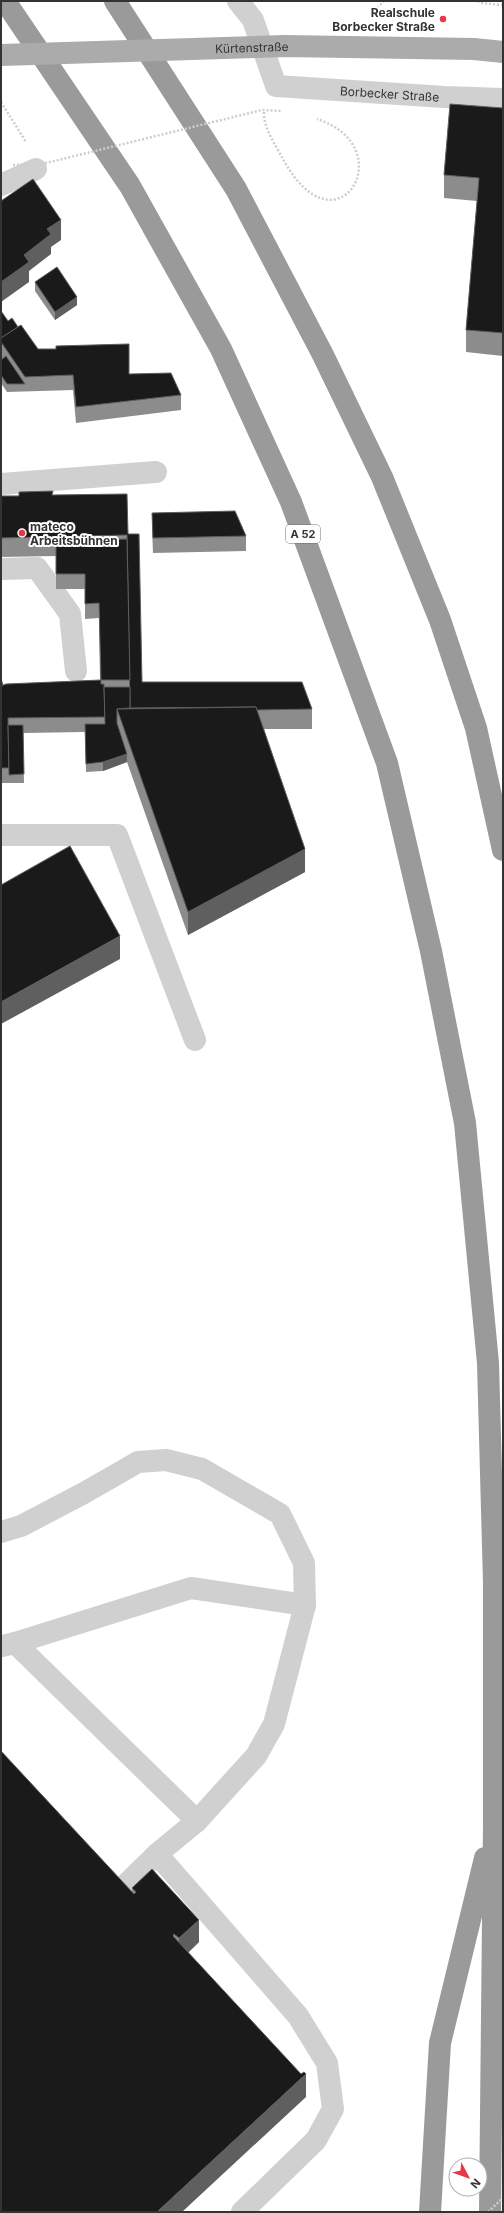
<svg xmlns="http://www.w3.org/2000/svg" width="504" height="2213" viewBox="0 0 504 2213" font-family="Inter,sans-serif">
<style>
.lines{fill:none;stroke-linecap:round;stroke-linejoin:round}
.path{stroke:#cdcdcd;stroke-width:2.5;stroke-dasharray:2 2;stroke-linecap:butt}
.minor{stroke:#d0d0d0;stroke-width:22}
.highway{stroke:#9a9a9a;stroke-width:22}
.path-bridge{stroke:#cdcdcd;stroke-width:2.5;stroke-dasharray:2 2;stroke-linecap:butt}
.major-bridge{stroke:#ababab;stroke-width:22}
.wall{fill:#8c8c8c}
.shaded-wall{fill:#5f5f5f}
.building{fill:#1a1a1a;stroke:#5f5f5f}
.poi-dot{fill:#e63946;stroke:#fff;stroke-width:1.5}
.labels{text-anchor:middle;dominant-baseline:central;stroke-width:4;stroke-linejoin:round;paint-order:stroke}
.shield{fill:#fff;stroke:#707070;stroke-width:1}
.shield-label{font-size:11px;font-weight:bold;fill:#333}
.poi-label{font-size:12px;font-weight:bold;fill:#333;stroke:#fff;text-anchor:end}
.street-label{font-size:12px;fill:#333;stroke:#fff}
</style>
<rect width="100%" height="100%" fill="#fff"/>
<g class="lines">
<g class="path">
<polyline points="478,1 480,3 503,5"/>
<polyline points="373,18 373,12 384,1"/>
<polyline points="1,102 26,142"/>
<path d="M264,112C263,127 276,146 283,159C337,259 404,147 317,119"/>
</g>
<g class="minor">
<path id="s1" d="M238,1L253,20L276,86L444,97L503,99"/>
<polyline points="1,185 36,169"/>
<polyline points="1,484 156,472"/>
<polyline points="1,569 37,568 70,614 76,671"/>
<polyline points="1,835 117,835 195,1040"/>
<polyline points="1,1532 21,1526 84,1493 138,1462 166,1460 202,1469 280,1514 304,1563 305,1605 274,1724 256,1756 197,1821 157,1854 114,1896"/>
<polyline points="15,1643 191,1588 305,1605"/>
<polyline points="2,1646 15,1643 197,1821"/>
<polyline points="157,1854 298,2016 327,2063 333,2109 316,2140 242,2212"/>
</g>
<g class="highway">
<polyline points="5,1 130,186 221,349 291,502 387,763 431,951 465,1123 488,1363 494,1583 494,1822 490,2212"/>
<polyline points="115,1 236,189 323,355 382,477 440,620 476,728 503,850"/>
<polyline points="430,2212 440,2043 485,1858"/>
</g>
<g class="path-bridge">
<polyline points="13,165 46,163 262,110 282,111"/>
<polyline points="488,2212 503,2198"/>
</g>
<path class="major-bridge" id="s2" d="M1,55L285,46L474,49L503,52"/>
</g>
<g class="wall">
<polygon points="503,108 503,356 466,352 466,330 477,201 444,198 444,175"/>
<polygon points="35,282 77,305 55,320 35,291"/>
<polygon points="1,311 8,321 18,327 38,349 129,374 181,395 181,410 76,423 73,390 7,392 1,383 1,360 2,359 1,357"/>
<polygon points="53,495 128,534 142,682 312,709 312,729 264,729 305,872 188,935 127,762 103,771 86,772 85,732 23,733 24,783 1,783 1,679 3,685 100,680 99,618 85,619 85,589 56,589 56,556 1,557 1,496"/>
<polygon points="152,513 246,536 246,551 153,553 152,528"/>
<polygon points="132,1888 199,1942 188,1953 306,2097 132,1892"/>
</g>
<g class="shaded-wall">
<polygon points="61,220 61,240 51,247 51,254 29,271 29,282 1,302 1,282 24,255 47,229"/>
<polygon points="77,297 77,305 55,320 55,312"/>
<polygon points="127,754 127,762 103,771 103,762"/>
<polygon points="305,849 305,872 188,935 188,912"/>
<polygon points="120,936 120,959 1,1024 1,1002"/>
<polygon points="199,1920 199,1942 179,1961 179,1938"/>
<polygon points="306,2074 306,2097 182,2212 157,2212"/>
</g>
<g class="building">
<polygon points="450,104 503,108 503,333 466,330 479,178 444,175"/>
<polygon points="33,179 61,220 47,229 51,234 24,255 29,262 1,282 1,201"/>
<polygon points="57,267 77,297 55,312 35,282"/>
<polygon points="1,311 8,321 12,318 18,327 1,338"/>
<polygon points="21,325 38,349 56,349 56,346 129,344 129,374 171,373 181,395 76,407 73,375 25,377 1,342 1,338"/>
<polygon points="6,356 25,384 7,384 1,375 1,360"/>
<polygon points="53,491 52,495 127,494 128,534 139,534 142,682 302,682 312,709 257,710 256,707 130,708 127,535 1,538 1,496 19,496 19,492"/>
<polygon points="235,511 246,536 153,538 152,513"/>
<polygon points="127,539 130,680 101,680 99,603 85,604 85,574 56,574 56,541"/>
<polygon points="1,679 3,685 1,686"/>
<polygon points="101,680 101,684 104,684 105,717 8,718 9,768 1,768 1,686 6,684"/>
<polygon points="104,687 130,687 130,708 117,709 117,723 127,754 103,762 86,764 85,724 105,724"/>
<polygon points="256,707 305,849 188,912 117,709"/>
<polygon points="8,725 23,725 24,774 9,775"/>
<polygon points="70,846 120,936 1,1002 1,885"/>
<polygon points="1,1751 134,1894 136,1892 132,1888 152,1869 199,1920 179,1938 174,1934 173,1936 301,2074 304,2072 306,2074 157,2212 1,2212"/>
</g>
<g class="poi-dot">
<circle cx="443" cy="19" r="4"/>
<circle cx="22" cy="533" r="4"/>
</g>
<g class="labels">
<rect class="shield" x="286" y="525" width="34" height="18" rx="3"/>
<g class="shield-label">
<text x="303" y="534">A 52</text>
</g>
<g class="poi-label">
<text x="435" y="12">Realschule<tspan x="435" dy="14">Borbecker Straße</tspan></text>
<text x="30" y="526" text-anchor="start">mateco<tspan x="30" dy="14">Arbeitsbühnen</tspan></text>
</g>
<g class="street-label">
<text stroke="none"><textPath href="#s2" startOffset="251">Kürtenstraße</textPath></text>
<text stroke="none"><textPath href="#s1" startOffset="208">Borbecker Straße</textPath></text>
</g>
</g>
<rect width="504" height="2213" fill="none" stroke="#333333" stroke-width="4"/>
<g transform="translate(468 2177) rotate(131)"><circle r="19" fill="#ffffff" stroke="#adadad"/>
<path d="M0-3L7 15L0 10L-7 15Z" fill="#e63946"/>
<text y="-6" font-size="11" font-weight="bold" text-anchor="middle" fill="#333333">N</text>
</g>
</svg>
